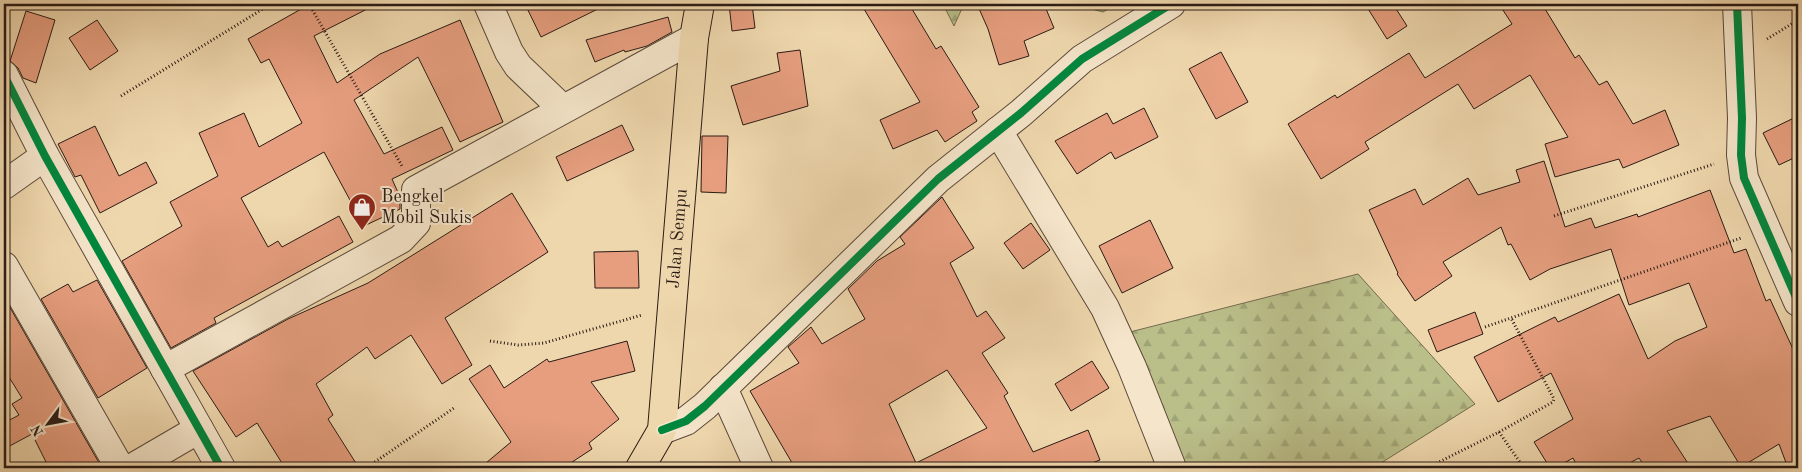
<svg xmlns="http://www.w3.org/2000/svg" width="1802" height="472" viewBox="0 0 1802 472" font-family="'Old Standard TT',serif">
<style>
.forest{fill:url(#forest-firs);stroke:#726c4f}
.building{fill:#e69e7e;stroke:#2a1b15;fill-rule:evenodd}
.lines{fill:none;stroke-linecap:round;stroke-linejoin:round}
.minor-casing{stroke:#5b4a3b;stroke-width:30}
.major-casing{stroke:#2a1b15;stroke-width:30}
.path{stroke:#2a1b15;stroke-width:3;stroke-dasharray:1 2.5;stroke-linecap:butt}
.minor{stroke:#f5e5ca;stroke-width:28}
.major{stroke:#efd7ad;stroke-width:28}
.cycleway-casing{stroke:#f5e5ca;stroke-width:11}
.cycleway{stroke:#00873e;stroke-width:8}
.labels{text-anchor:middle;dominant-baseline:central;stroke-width:4;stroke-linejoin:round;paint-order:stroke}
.poi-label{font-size:18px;fill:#2a1b15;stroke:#f5e5ca;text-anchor:start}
.street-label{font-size:18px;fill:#2a1b15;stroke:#f5e5ca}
</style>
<defs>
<pattern id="forest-firs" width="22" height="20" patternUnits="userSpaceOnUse" patternTransform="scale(1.25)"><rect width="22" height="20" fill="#babe89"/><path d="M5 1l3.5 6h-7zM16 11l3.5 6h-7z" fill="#a0a375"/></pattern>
</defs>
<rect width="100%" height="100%" fill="#efd7ad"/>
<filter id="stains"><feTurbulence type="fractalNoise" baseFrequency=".004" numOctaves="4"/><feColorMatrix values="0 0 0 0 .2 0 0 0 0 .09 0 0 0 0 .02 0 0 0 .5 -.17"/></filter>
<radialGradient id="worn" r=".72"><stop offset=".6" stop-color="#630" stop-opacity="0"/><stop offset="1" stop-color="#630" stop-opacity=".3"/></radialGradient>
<g class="forest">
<polygon points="943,4 964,4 954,26"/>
<polygon points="1074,4 1117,4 1103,12"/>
<polygon points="1358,274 1475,404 1373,468 1184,468 1126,333"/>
</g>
<g class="building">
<polygon points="310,4 377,4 314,36 337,83 380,54 460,20 503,122 460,142 418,57 354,100 384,154 442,127 453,150 392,179 400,197 400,209 364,226 324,152 241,198 268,247 278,241 282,247 339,216 353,242 214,318 216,323 171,348 122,261 182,226 170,202 218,176 199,133 244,113 259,147 302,123 269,59 261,63 248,39"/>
<polygon points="525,4 608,4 541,37"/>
<polygon points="729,4 752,4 755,28 732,31"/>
<polygon points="861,4 909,4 936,49 941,46 979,107 972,112 977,121 945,142 937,130 893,149 880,120 920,102"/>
<polygon points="977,4 1044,4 1054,28 1024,41 1029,56 999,65 988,29"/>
<polygon points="1365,4 1393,4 1407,26 1387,39"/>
<polygon points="1499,4 1542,4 1575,58 1579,55 1599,85 1607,81 1633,124 1665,110 1679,145 1623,168 1619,159 1555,177 1545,144 1568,137 1530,75 1474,109 1458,84 1365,142 1369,149 1321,179 1288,124 1335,95 1337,98 1409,53 1425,78 1512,24"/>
<polygon points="26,11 55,20 36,83 23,78 18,68 10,61"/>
<polygon points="668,17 672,32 647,46 625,52 624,50 595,62 586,40"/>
<polygon points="97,20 118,51 90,70 69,38"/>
<polygon points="800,50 808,106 743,125 731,86 780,71 777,53"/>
<polygon points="1221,52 1248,102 1216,119 1189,69"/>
<polygon points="1144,108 1158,137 1115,159 1111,152 1077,174 1055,141 1107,113 1113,124"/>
<polygon points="1798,116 1798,156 1779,165 1763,133"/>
<polygon points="622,125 634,150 567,181 556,157"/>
<polygon points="95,126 119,176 146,162 157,183 100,213 81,175 75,177 58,144"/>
<polygon points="702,136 728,136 726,193 701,192"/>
<polygon points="1544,161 1565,227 1591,218 1595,228 1637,214 1638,217 1710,190 1734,253 1746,249 1766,301 1770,299 1793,349 1798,348 1798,468 1788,468 1779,444 1741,467 1710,416 1667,431 1691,468 1646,468 1639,458 1620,468 1578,468 1573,458 1555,468 1550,468 1534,442 1573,419 1551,373 1498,402 1474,357 1555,317 1558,322 1619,294 1648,359 1675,341 1707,327 1689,283 1629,305 1611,249 1550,269 1530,280 1511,244 1508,245 1501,227 1443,262 1452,276 1415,301 1397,274 1398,273 1369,210 1415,189 1423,205 1468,178 1478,195 1520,182 1516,170"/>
<polygon points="512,193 548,252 445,318 472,365 442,384 411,335 375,359 367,347 316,384 333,415 328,419 359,468 285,468 257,423 236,437 193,371 288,319 368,283"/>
<path d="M942,197L974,248L950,263L977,317L986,311L1005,338L982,353L1008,393L1004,396L1033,452L1088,430L1100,460L1079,468H795L750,391L799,363L788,347L811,327L822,344L865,319L848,289L877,261L905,244L900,237ZM947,370L987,428L916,463L889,404Z"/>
<polygon points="1150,220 1173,268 1122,293 1099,246"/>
<polygon points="1031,223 1050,250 1023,269 1004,243"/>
<polygon points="638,251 639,288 595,288 594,252"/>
<polygon points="97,280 147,368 98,398 41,299 68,284 73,292"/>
<polygon points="4,297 102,468 49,468 32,434 4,449 4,423 19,415 12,404 22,398 4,369"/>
<polygon points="1475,312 1483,334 1437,352 1428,330"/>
<polygon points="627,341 635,371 591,382 619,419 589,443 592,449 563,468 480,468 511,442 469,379 490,365 504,388 547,359 549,362"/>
<polygon points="1092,361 1109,388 1071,411 1055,384"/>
</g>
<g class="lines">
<g class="minor-casing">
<g id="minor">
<polyline points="488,4 509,52 518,66 563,109"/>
<polyline points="1737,4 1742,118 1741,155 1744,178 1798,302"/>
<polyline points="4,75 45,156 221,468"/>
<polyline points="998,131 1105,308 1132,367 1172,468"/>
<polyline points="4,185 45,156"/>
<polyline points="4,266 120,468"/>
<polyline points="165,369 401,239 416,223 416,190 694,38"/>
<polyline points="723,388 759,468"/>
<polyline points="662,430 686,421 705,406 938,179 1021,113 1082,59 1171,4"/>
<polyline points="132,468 199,429"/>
</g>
</g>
<g class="major-casing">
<g id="major">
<path id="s1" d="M640,468L662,430L694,38L700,4"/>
</g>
</g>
<g class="path">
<polyline points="309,4 402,166"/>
<polyline points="1767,39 1798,20"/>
<polyline points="121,96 271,4"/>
<polyline points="1554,216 1714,164"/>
<polyline points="1485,327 1741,238"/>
<polyline points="490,341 518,345 544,343 642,315"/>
<polyline points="1499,432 1553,402 1554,399 1511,318"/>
<polyline points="366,468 454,408"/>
<polyline points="1427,468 1499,432 1524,468"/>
</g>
<use href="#minor" class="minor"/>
<use href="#major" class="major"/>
<g class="cycleway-casing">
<g id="cycleway">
<polyline points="1737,4 1742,118 1741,155 1744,178 1798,302"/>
<polyline points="4,75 45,156 221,468"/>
<polyline points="662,430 686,421 705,406 938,179 1021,113 1082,59 1171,4"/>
</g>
</g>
<use href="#cycleway" class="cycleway"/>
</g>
<defs>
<g id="shop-pin" transform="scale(1.4375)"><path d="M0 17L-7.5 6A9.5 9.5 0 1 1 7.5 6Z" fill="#8f2418" stroke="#f5e5ca"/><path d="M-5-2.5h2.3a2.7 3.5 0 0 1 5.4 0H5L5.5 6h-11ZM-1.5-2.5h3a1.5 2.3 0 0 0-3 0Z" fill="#fff"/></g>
</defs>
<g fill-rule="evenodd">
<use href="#shop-pin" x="362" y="207"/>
</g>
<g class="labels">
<g class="poi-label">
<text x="381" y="197">Bengkel<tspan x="381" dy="21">Mobil Sukis</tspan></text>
</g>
<g class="street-label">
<text stroke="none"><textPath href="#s1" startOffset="236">Jalan Sempu</textPath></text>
</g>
</g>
<rect width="1802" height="472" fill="none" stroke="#efd7ad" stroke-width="20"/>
<rect x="5" y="5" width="1792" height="462" fill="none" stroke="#2a1b15" stroke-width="2.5"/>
<rect x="10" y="10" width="1782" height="452" fill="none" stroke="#2a1b15"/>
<g transform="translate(48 424) rotate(238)" stroke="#f5e5ca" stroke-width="4" paint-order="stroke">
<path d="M0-4L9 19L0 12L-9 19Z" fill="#2a1b15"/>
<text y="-8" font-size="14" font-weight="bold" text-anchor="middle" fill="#2a1b15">N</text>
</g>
<rect width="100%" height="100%" filter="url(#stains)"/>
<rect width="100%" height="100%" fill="url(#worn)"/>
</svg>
